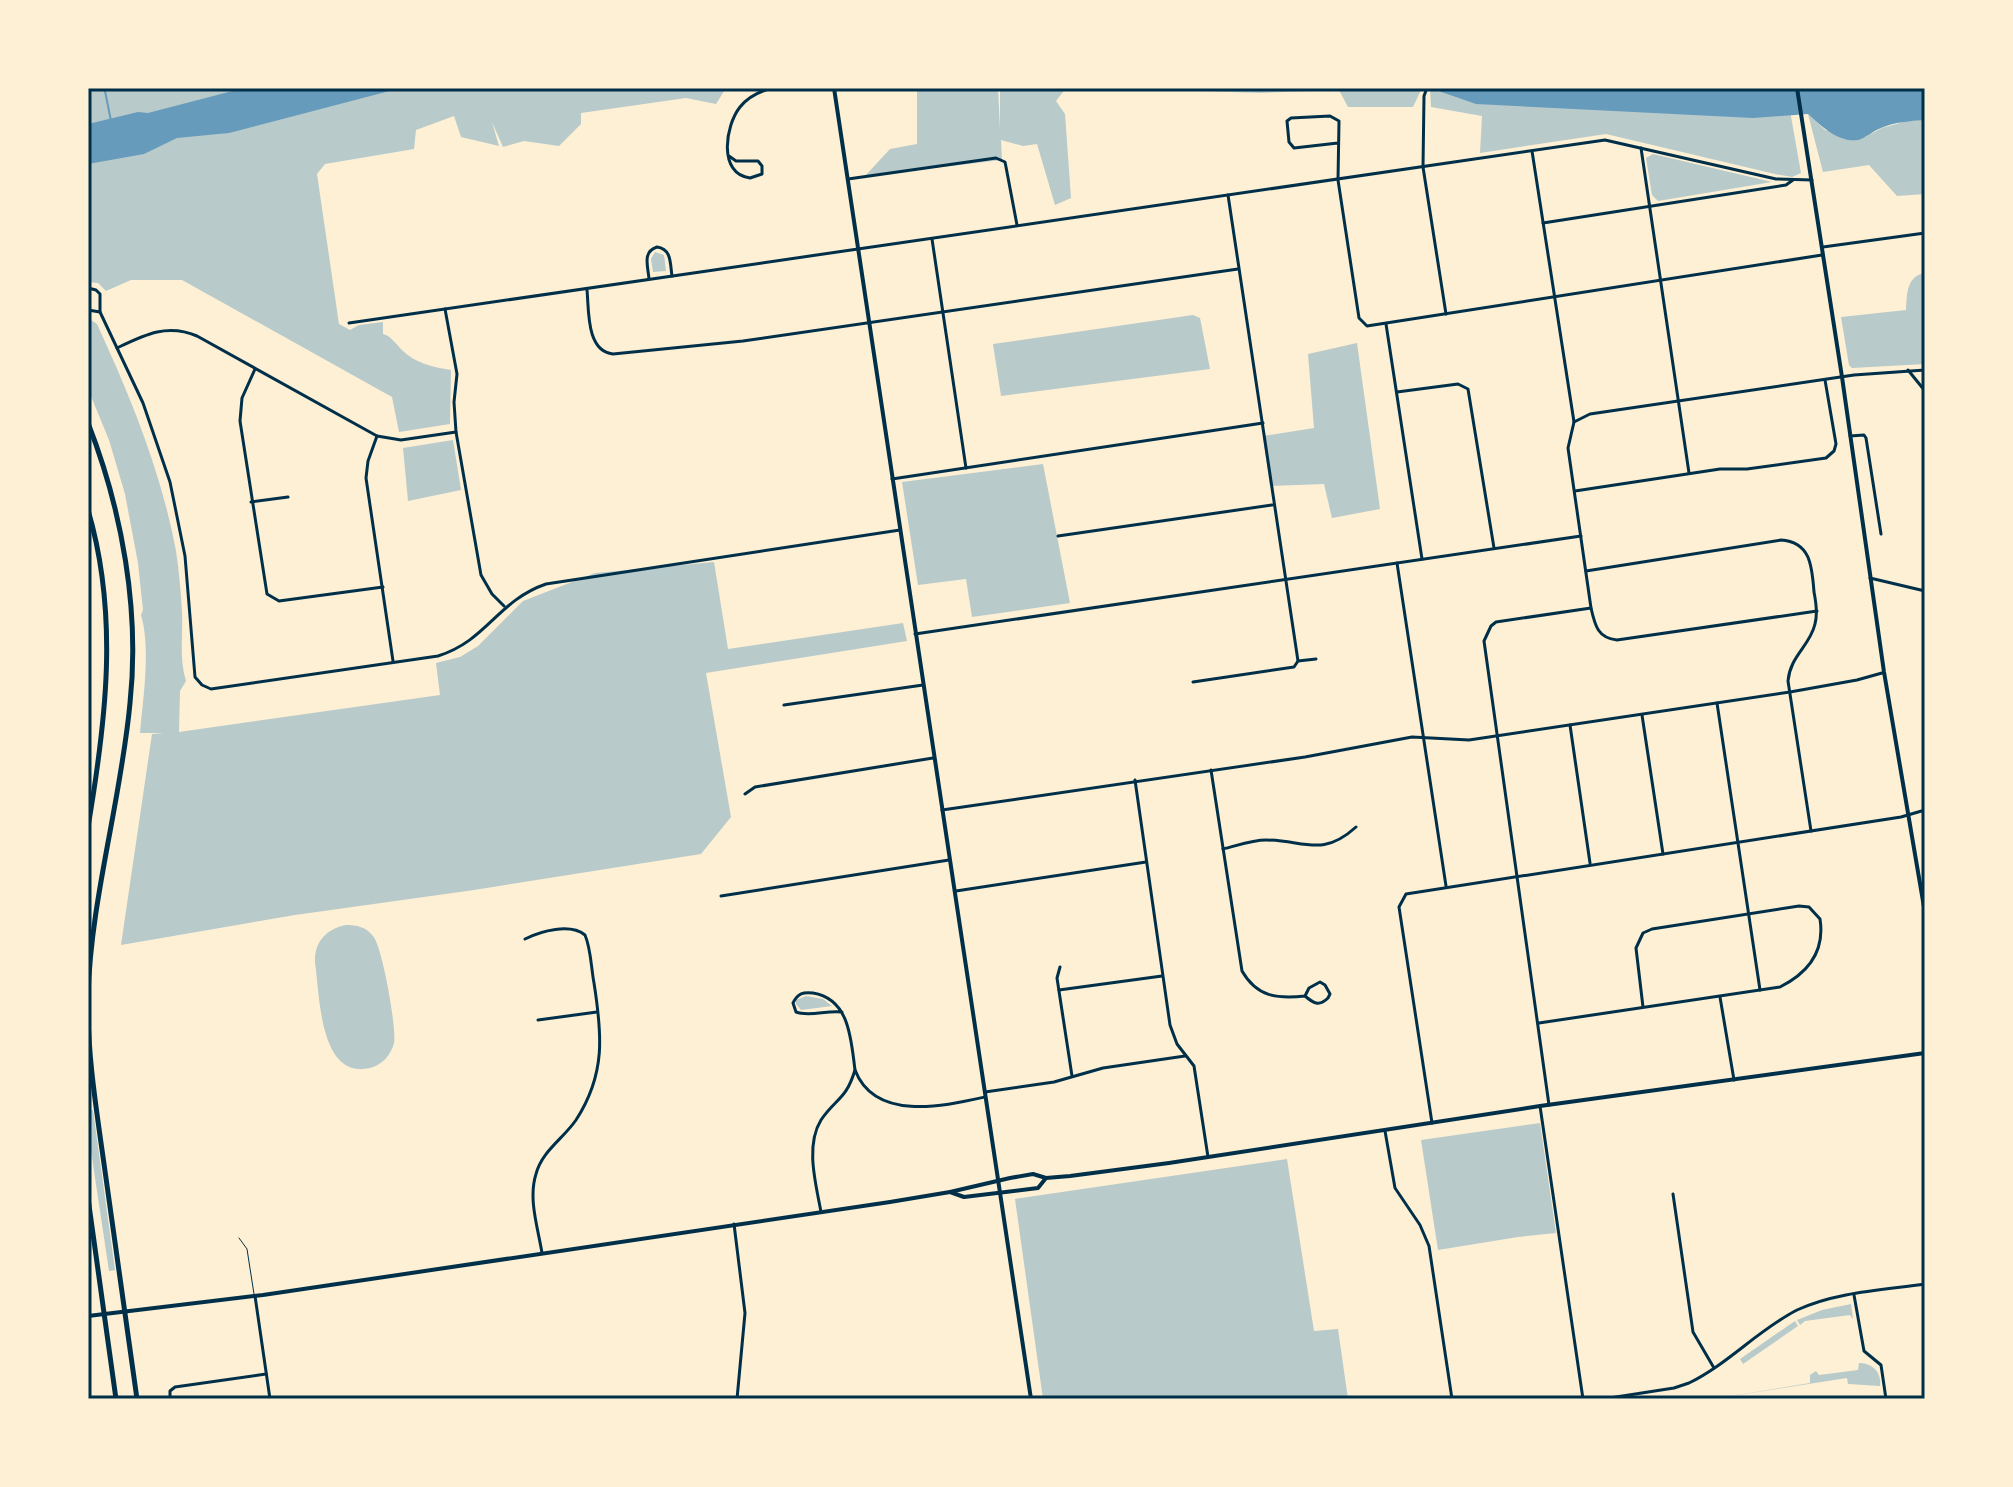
<svg xmlns="http://www.w3.org/2000/svg" width="2013" height="1487" viewBox="0 0 2013 1487" font-family="'Open Sans',sans-serif">
<style>
.green{fill:#b9caca}
.water{fill:#669bbc}
.lines{fill:none;stroke-linecap:round;stroke-linejoin:round}
.stream{stroke:#669bbc;stroke-width:2}
.service{stroke:#003049;stroke-width:1}
.minor{stroke:#003049;stroke-width:3}
.tertiary{stroke:#003049;stroke-width:3}
.secondary{stroke:#003049;stroke-width:4}
.trunk{stroke:#003049;stroke-width:5}
.neatline{fill:none;stroke:#003049;stroke-width:3}
</style>
<rect width="100%" height="100%" fill="#fdf0d5"/>
<g class="green">
<path d="M88,88H726L716,104L686,98L581,113V124L559,146L524,141L503,147L492,122L499,146L461,137L454,116L416,130L414,149L325,164L317,174L339,324L350,330L359,325L383,322V334C391,336 395,343 402,350C415,363 432,367 451,370L450,424L399,432L392,397L182,280H131L106,291L98,283L88,282Z"/>
<polygon points="917,88 998,88 1000,129 1000,88 1066,88 1056,101 1065,114 1071,198 1055,205 1037,144 1023,146 1001,140 1002,160 865,176 890,149 917,144"/>
<polygon points="1121,88 1422,88 1413,107 1348,107 1339,90 1260,93"/>
<polygon points="1430,88 1786,88 1801,173 1792,177 1775,174 1606,134 1480,153 1482,116 1431,107"/>
<polygon points="1808,114 1825,130 1865,137 1882,128 1907,121 1925,120 1925,194 1897,196 1869,165 1823,172"/>
<polygon points="1653,154 1772,182 1658,201 1652,195 1646,158"/>
<polygon points="655,252 664,255 666,271 653,272 651,259"/>
<path d="M1925,273V364L1852,368L1849,365L1841,317L1906,310C1907,295 1906,276 1925,273Z"/>
<polygon points="1193,315 1200,318 1210,369 1001,396 993,344"/>
<path d="M88,318L97,324C131,398 161,471 176,551C179,571 181,593 182,613C183,635 179,659 186,681L180,691L179,732L440,695L436,663L460,657L478,646L523,601L595,573L714,562L728,649L903,623L907,641L706,673L731,817L701,854L474,890L295,915L121,945L152,734L164,733H140C143,698 151,649 141,615L143,610L138,563L125,494L109,440L88,389Z"/>
<polygon points="1357,343 1380,509 1332,518 1324,484 1270,486 1263,436 1314,428 1308,354"/>
<polygon points="453,440 461,490 408,501 403,448"/>
<polygon points="1043,464 1070,603 972,617 966,579 918,585 902,482"/>
<path d="M346,925C357,925 366,927 373,936C382,945 397,1029 394,1043C391,1055 382,1065 370,1068C319,1080 320,995 315,963C314,942 326,929 346,925Z"/>
<polygon points="806,996 823,999 832,1006 801,1010 796,1004 796,1000"/>
<polygon points="88,1110 93,1110 115,1270 109,1271 88,1131"/>
<polygon points="1540,1123 1556,1233 1518,1237 1438,1250 1421,1140"/>
<polygon points="1287,1159 1314,1331 1338,1329 1348,1399 1043,1399 1015,1199"/>
<polygon points="1851,1304 1853,1319 1850,1315 1805,1321 1800,1325 1797,1320 1822,1310"/>
<polygon points="1795,1321 1798,1326 1743,1364 1740,1359"/>
<path d="M1859,1363C1873,1363 1882,1373 1880,1386L1848,1384L1847,1378L1725,1397L1810,1383V1375L1816,1371L1819,1375L1858,1370Z"/>
</g>
<g class="water">
<polygon points="244,88 257,90 261,88 401,88 229,133 177,138 144,154 88,164 88,124 138,112 148,113"/>
<path d="M1430,88H1925V120C1910,121 1895,122 1881,128C1873,131 1866,138 1858,140C1839,143 1821,126 1808,114L1753,118L1476,104Z"/>
</g>
<g class="lines">
<polyline class="stream" points="105,91 111,121"/>
<polyline class="service" points="239,1238 247,1249 254,1294"/>
<g class="minor">
<polyline points="1427,88 1424,96 1423,167 1446,314"/>
<polyline points="1338,143 1294,148 1289,142 1287,121 1291,118 1330,116 1339,121 1338,180 1359,318 1367,326 1822,255"/>
<polyline points="1641,148 1689,473"/>
<path d="M1532,151L1574,422L1568,448L1591,608C1595,626 1598,638 1617,640L1817,611"/>
<path d="M729,156L736,161H758L762,166V174L750,178C718,174 725,126 740,107C748,97 760,91 773,88"/>
<polyline points="848,179 996,158 1005,162 1006,167 1017,225"/>
<polyline points="1228,195 1298,661"/>
<polyline points="1543,223 1786,185 1793,180"/>
<polyline points="932,239 966,468"/>
<polyline points="1823,247 1925,233"/>
<path d="M649,279C648,266 642,252 657,247C672,249 670,264 672,276"/>
<path d="M88,288L96,290L100,294V312L143,403L170,482L185,556L195,677L202,685L211,689L438,656C488,640 497,601 546,584L900,530"/>
<path d="M587,290C589,310 586,351 613,354L743,341L1238,269"/>
<polyline points="445,309 457,374 454,402 456,432 481,575 492,594 504,606"/>
<polyline points="88,310 100,312"/>
<polyline points="349,323 858,249"/>
<polyline points="1386,324 1422,559"/>
<path d="M117,348C144,335 167,323 197,336L377,436L401,440L456,432"/>
<polyline points="255,369 242,398 240,421 267,594 279,601 383,587"/>
<polyline points="1908,370 1925,391"/>
<polyline points="1397,392 1458,384 1468,389 1494,548"/>
<polyline points="1574,422 1590,414 1854,375 1925,370"/>
<polyline points="377,436 368,461 366,478 393,661"/>
<polyline points="1850,436 1864,435 1866,438 1881,534"/>
<polyline points="892,479 1263,423"/>
<polyline points="1575,491 1720,469 1747,469 1826,458 1834,451 1836,444 1825,380"/>
<polyline points="251,502 288,497"/>
<polyline points="1058,536 1272,505"/>
<polyline points="1397,563 1446,886"/>
<path d="M1586,571L1781,540C1811,542 1812,567 1814,592C1816,602 1818,613 1815,624C1810,646 1790,656 1788,681L1811,831"/>
<polyline points="1870,578 1925,591"/>
<polyline points="915,634 1581,536"/>
<polyline points="1193,682 1294,667 1298,661 1316,659"/>
<polyline points="1717,703 1760,990"/>
<polyline points="784,705 923,685"/>
<polyline points="1642,715 1663,854"/>
<polyline points="1570,725 1590,863"/>
<path d="M1211,770L1242,971C1257,997 1277,999 1305,996C1313,1003 1319,1007 1328,998L1330,994L1325,985L1320,982L1309,988L1305,996"/>
<polyline points="1135,780 1170,1025 1177,1044 1194,1066 1208,1157"/>
<polyline points="745,794 755,787 933,758"/>
<polyline points="942,810 1305,757 1412,737 1469,740 1790,692 1857,680 1882,673"/>
<path d="M1223,849C1236,846 1252,840 1266,840C1304,840 1322,858 1356,827"/>
<polyline points="956,891 1146,862"/>
<polyline points="721,896 949,860"/>
<path d="M525,939C541,931 570,923 585,935C591,949 591,967 594,983C602,1034 606,1074 576,1120C563,1139 542,1151 536,1174C528,1199 538,1228 542,1253"/>
<polyline points="1060,967 1057,978 1072,1076"/>
<polyline points="1059,990 1162,976"/>
<polyline points="1720,997 1734,1080"/>
<path d="M842,1012C827,1010 809,1017 796,1012L793,1003C798,993 803,992 813,993C850,999 851,1040 855,1070"/>
<polyline points="538,1020 597,1012"/>
<path d="M1539,1023L1780,987C1808,973 1825,951 1820,919L1809,907L1799,906L1652,929L1643,933L1636,948L1643,1007"/>
<polyline points="985,1092 1054,1082 1103,1068 1185,1056"/>
<polyline points="1549,1105 1484,641 1491,626 1496,622 1591,608"/>
<polyline points="1540,1106 1583,1399"/>
<polyline points="1432,1123 1399,907 1406,894 1901,817 1925,810"/>
<polyline points="1385,1131 1395,1188 1420,1225 1429,1246 1452,1399"/>
<polyline points="1673,1194 1693,1332 1714,1368"/>
<path d="M821,1212C816,1184 805,1146 821,1120C836,1098 846,1100 855,1070C875,1122 944,1106 985,1097"/>
<polyline points="1854,1295 1864,1351 1881,1365 1886,1399"/>
<polyline points="255,1296 270,1399"/>
<polyline points="170,1399 170,1391 175,1387 266,1374"/>
<path d="M1603,1399L1674,1388L1689,1383C1728,1364 1758,1330 1797,1310C1836,1292 1883,1290 1925,1284"/>
</g>
<g class="tertiary">
<polyline points="858,249 1605,140 1776,179 1812,180"/>
<polyline points="734,1224 745,1313 737,1399"/>
</g>
<g class="secondary">
<polyline points="834,88 1031,1399"/>
<polyline points="1797,88 1842,377 1884,672 1925,913"/>
<polyline points="950,1192 964,1197 1038,1188 1046,1178"/>
<polyline points="88,1316 263,1295 890,1202 950,1192 1010,1178 1033,1174 1046,1178 1070,1176 1169,1163 1540,1106 1925,1053"/>
</g>
<g class="trunk">
<path d="M88,423C122,510 140,610 130,703C121,801 91,897 88,996C87,1055 97,1113 105,1171C116,1247 127,1323 137,1399"/>
<path d="M88,510C119,615 106,721 88,827"/>
<polyline points="88,1198 116,1399"/>
</g>
</g>
<rect width="2013" height="1487" fill="none" stroke="#fdf0d5" stroke-width="180"/>
<rect x="90" y="90" width="1833" height="1307" class="neatline"/>
</svg>
